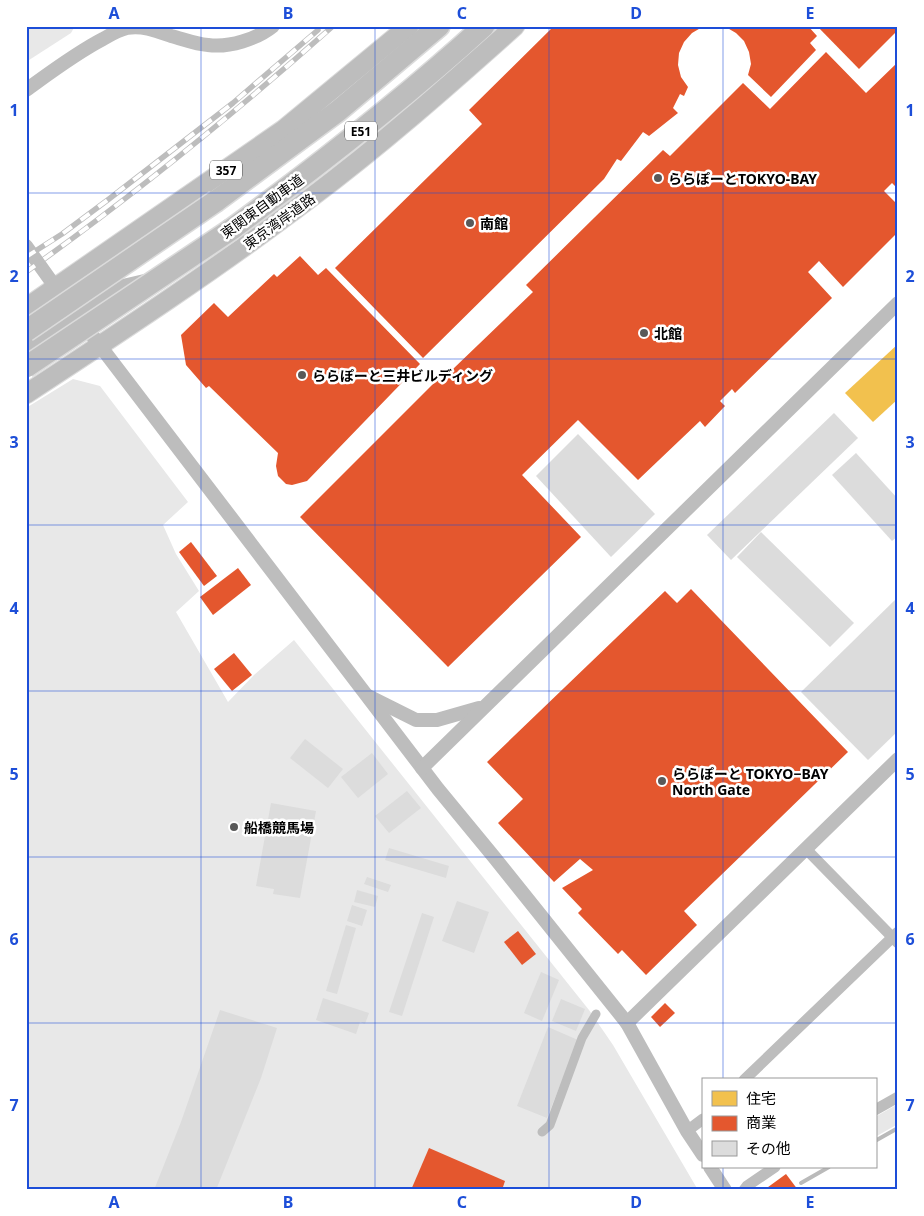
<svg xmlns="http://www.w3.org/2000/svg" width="924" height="1216" viewBox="0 0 924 1216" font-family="'Noto Sans','Noto Sans JP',sans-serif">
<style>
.green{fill:#e8e8e8}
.homes{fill:#f2c14e}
.shops{fill:#e4572e}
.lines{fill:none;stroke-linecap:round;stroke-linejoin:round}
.stream{stroke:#bababa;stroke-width:4}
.building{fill:#dcdcdc}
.trunk-casing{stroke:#dbdbdb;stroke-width:21}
.motorway-casing{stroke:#dbdbdb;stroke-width:24}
.pedestrian{stroke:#bdbdbd;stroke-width:9}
.minor{stroke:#bdbdbd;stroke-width:11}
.tertiary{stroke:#bdbdbd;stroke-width:14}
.trunk{stroke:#bdbdbd;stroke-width:19}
.motorway{stroke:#bdbdbd;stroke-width:21}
.rail-casing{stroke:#bdbdbd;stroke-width:5.5}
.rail{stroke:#fff;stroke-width:4;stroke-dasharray:11;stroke-linecap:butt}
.motorway-bridge-casing{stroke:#dbdbdb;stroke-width:24;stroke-linecap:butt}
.motorway-bridge{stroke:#bdbdbd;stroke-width:21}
.grid{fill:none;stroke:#1d4ed8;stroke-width:1;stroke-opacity:0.55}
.poi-dot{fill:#595959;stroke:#fff;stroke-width:2}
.labels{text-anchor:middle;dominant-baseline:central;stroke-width:5;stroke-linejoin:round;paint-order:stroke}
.shield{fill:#fff;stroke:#4c4c4c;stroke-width:1}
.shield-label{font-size:12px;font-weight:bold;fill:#000}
.poi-label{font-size:14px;font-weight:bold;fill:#000;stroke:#fff;text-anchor:start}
.street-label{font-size:14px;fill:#000;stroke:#fff}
.neatline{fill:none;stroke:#1d4ed8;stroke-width:2}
.grid-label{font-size:16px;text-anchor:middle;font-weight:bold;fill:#1d4ed8}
</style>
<rect width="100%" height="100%" fill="#fff"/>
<g class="green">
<polygon points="26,26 75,26 71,33 26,62"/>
<polygon points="73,379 100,386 188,502 163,525 176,554 199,591 176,612 228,702 254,675 294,640 589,1010 613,1045 698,1190 26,1190 26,408"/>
<polygon points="898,1104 898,1124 875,1137 875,1117"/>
</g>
<polygon class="homes" points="898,344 898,399 873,422 845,393"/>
<g class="shops">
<polygon points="554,26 704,26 692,33 684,42 679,53 678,65 681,77 688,87 684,96 680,94 673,108 678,113 649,136 643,132 621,161 617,159 604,179 423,358 335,268 482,124 469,110"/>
<polygon points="724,26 808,26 817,36 810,43 816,50 771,97 748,75 751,64 749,52 744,41 736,33"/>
<polygon points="817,26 898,26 898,30 859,69"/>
<polygon points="826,52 866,93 898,62 898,189 892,183 884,191 898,205 898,232 843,287 819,261 808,272 832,298 735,393 732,389 720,401 725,406 705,427 700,421 638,480 578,420 522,475 581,537 448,667 300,517 450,367 453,369 533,292 526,285 663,150 670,156 743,83 770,109"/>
<polygon points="300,256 318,275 326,268 420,364 307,481 292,485 286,484 278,476 276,466 278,453 209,386 206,388 186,365 181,335 214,303 228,317 274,274 277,277"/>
<polygon points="191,542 217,576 204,586 179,552"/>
<polygon points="238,568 251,585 213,615 200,597"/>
<polygon points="691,589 848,752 684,911 697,925 646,975 622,950 618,954 578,913 582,909 562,888 593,870 580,859 554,882 498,823 523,799 487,762 665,591 677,603"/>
<polygon points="234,653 252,675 232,691 214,669"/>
<polygon points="518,931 536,954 522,965 504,942"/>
<polygon points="665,1003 675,1013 660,1027 651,1017"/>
<polygon points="429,1148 505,1181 502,1190 411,1190"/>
<polygon points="786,1174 798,1190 764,1190"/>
</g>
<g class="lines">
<g class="stream">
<polyline points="875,1141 898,1128"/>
<polyline points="801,1183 829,1167"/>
</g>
</g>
<g class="building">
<polygon points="834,413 858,438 731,560 707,535"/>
<polygon points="578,434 655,514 611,557 536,476"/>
<polygon points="856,453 898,499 898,536 892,541 832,475"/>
<polygon points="761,532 854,623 830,647 737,557"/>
<polygon points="898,597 898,731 868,760 801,692"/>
<polygon points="305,739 343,769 328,788 290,758"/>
<polygon points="372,753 388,774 358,798 341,777"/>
<polygon points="407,791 421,808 389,833 375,816"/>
<polygon points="271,803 316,811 300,898 273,894 274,889 256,886"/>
<polygon points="389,848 449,866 446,878 385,860"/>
<polygon points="367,877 391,885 388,892 364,884"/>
<polygon points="357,890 378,896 375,907 354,902"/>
<polygon points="457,901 489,912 474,953 442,941"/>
<polygon points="352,905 367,910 362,926 347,921"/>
<polygon points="422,913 434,917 402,1016 389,1012"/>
<polygon points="346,925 356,928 337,994 326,991"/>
<polygon points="541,972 559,980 542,1021 524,1013"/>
<polygon points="323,998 369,1013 365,1024 360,1022 356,1034 316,1020"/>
<polygon points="561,999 585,1009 576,1031 552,1021"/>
<polygon points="220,1010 277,1028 261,1078 216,1190 154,1190 181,1122"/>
<polygon points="548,1027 578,1040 547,1118 517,1106"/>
</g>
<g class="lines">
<g class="trunk-casing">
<g id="trunk">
<polyline points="26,308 283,130 409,26"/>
<path d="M26,394C122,331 218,268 309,199C381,145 448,86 515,26"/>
</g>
</g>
<g class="motorway-casing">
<g id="motorway">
<polyline points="216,201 338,111 439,26"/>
<path d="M232,229C319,165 404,99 484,26"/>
</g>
</g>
<polyline class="pedestrian" points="542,1132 550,1125 582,1038 596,1014"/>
<g class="minor">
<polyline points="806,849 898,943"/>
<polyline points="744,1080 898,932"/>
<polyline points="875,1110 898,1097"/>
<polyline points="687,1131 703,1119"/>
<polyline points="744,1190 747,1186 775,1167"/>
</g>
<g class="tertiary">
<path d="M26,90C51,72 76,53 103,39C110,35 118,30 127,28C142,25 157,31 171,36C183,39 195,44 208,45C229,48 257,39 273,26"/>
<polyline points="26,246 56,288 438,789 494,857 627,1023 687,1131 703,1155"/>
<polyline points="26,350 123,286 153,279"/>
<polyline points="368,696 416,720 437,720 479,708"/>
<polyline points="422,768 898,303"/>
<polyline points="627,1023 898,759"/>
<polyline points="710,1167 725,1190"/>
</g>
<use href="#trunk" class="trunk"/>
<use href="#motorway" class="motorway"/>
<g class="rail-casing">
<g id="rail">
<polyline points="26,257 62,234 109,199 233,103 318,30"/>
<path d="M26,272C133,196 235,113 333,26"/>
</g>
</g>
<use href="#rail" class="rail"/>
<g class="motorway-bridge-casing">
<g id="motorway-bridge">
<polyline points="26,331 216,201"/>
<polyline points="26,367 232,229"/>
</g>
</g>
<use href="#motorway-bridge" class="motorway-bridge"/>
</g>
<path class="grid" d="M201,26V1190M375,26V1190M549,26V1190M723,26V1080M26,193H898M26,359H898M26,525H898M26,691H898M26,857H898M26,1023H898M723,1167V1190"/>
<g class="poi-dot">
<circle cx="658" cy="178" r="5"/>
<circle cx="470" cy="223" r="5"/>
<circle cx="644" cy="333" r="5"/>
<circle cx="302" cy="375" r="5"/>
<circle cx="662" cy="781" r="5"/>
<circle cx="234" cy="827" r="5"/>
</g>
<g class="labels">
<g class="shield">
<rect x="345" y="121.5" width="32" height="19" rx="4"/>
<rect x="210" y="160.5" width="32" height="19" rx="4"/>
</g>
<g class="shield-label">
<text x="361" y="131">E51</text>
<text x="226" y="170">357</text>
</g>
<g class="poi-label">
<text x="668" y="178">ららぽーとTOKYO-BAY</text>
<text x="480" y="223">南館</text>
<text x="654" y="333">北館</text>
<text x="312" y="375">ららぽーと三井ビルディング</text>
<text x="672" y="773">ららぽーと TOKYO−BAY<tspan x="672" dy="16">North Gate</tspan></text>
<text x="244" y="827">船橋競馬場</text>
</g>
<g class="street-label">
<text transform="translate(262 206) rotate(-36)">東関東自動車道</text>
<text transform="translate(279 221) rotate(-36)">東京湾岸道路</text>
</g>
</g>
<rect width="924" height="1216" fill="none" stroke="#ffffff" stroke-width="55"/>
<rect x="702" y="1078" width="175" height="90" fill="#ffffff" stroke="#999999"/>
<rect x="712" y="1091" width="25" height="15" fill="#f2c14e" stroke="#999999"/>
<text x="746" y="1104" font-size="15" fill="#000000">住宅</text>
<rect x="712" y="1116" width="25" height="15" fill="#e4572e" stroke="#999999"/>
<text x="746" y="1128" font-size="15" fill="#000000">商業</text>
<rect x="712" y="1141" width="25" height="15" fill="#dcdcdc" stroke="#999999"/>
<text x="746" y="1154" font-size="15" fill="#000000">その他</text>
<rect x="28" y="28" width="868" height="1160" class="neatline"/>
<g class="grid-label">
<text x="114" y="19">A</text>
<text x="288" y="19">B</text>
<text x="462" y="19">C</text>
<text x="636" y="19">D</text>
<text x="810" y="19">E</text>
<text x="14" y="116">1</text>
<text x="910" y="116">1</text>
<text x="14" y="282">2</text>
<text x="910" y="282">2</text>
<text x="14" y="448">3</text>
<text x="910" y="448">3</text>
<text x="14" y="614">4</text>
<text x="910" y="614">4</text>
<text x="14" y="780">5</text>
<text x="910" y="780">5</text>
<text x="14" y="945">6</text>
<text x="910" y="945">6</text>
<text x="14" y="1111">7</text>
<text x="910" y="1111">7</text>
<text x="114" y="1208">A</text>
<text x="288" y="1208">B</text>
<text x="462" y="1208">C</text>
<text x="636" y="1208">D</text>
<text x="810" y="1208">E</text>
</g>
</svg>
